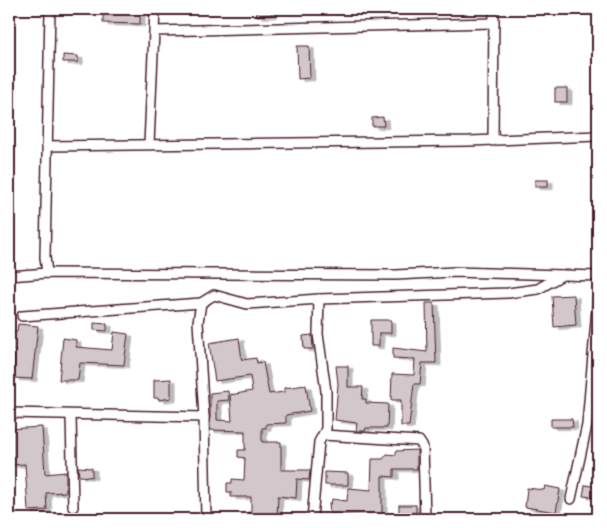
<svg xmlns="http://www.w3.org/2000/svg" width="607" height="528" viewBox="0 0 607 528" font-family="'Patrick Hand',sans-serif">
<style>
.building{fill:#d2c7cb;stroke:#4a1f2b;filter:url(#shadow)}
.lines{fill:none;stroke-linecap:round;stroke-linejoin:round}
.minor-casing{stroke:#4a1f2b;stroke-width:12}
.minor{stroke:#fff;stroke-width:9}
</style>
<defs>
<filter id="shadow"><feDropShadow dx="5" dy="2.5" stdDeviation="0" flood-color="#0004"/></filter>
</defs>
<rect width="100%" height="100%" fill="#fff"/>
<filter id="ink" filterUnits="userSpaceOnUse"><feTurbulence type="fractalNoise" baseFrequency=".02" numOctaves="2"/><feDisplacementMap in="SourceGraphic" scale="10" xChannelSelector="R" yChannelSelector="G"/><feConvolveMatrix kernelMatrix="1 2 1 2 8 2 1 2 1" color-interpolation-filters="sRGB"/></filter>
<g filter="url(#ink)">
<g class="building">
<polygon points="103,9 140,9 140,24 103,23"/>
<polygon points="257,9 272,9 272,15 257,16"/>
<polygon points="297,46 309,46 310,78 298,79"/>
<polygon points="63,55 78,56 78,62 63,62"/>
<rect x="555" y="88" width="12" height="14"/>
<polygon points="383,117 384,126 372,126 372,118"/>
<rect x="535" y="180" width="13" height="7"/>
<polygon points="574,295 576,325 554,327 552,296"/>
<polygon points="426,303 434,303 436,363 422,363 420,384 414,384 409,426 401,426 401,400 391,400 392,374 414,375 415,359 393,358 393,348 427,352"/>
<polygon points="371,320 391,320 391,333 379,333 379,346 371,346"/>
<polygon points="94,323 107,324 107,331 94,330"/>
<polygon points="18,324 38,326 32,379 14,378 15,350 9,349 9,332 17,332"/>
<polygon points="114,332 128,334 124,365 80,363 78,380 59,380 63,338 76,340 76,347 112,350"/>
<polygon points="312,335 313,349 304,349 303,336"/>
<polygon points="239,338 242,360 256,358 257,363 263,362 269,394 284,392 284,388 306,385 310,411 286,415 286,423 266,424 266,428 262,428 262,442 281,442 281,470 310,470 309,480 297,479 296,498 278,496 277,519 248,519 248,512 251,513 251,497 231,497 231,492 227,492 227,483 232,483 232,479 244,480 245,458 238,457 238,450 245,450 245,431 210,430 210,393 228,391 229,400 217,401 217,420 232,421 230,395 252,391 250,376 215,381 209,343"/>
<polygon points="336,366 348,366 348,387 363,387 362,399 366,399 366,403 388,404 387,428 366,428 365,431 356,431 357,423 335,420 338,384"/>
<polygon points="171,379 171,398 159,400 159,398 154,398 154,380"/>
<polygon points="551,419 572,419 573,427 551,427"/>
<polygon points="42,427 45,474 66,472 66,492 46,493 47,510 28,511 25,464 11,465 9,429"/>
<polygon points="417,450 417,469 394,469 394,477 382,476 382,519 330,514 329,503 331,504 332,499 347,501 348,488 371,490 372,459 383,459 387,454 396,455 396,451"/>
<polygon points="78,467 92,468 92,477 79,476"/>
<polygon points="325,472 348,473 348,485 325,485"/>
<polygon points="585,485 598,487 598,498 583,496"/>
<polygon points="545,486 560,489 556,512 525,507 527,488 544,490"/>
<rect x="399" y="505" width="17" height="8"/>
</g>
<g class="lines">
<g class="minor-casing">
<g id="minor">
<polyline points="155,31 494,23"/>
<polyline points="493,141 494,9"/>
<polyline points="149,144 155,9"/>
<polyline points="47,146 469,141 598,136"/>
<polyline points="47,273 45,257 50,9"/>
<polyline points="9,276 47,273 396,275 454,272 598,276"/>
<polyline points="201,303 198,322 204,417 206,519"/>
<polyline points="22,316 201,303 214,295 247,304 319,299 508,293 538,289 562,275"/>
<polyline points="9,413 204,417"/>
<polyline points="71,416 73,507"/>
<polyline points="323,435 419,441 423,447 425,519"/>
<polyline points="571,499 587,425 598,297"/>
<polyline points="312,519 319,442 326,429 326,391 318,334 319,299"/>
</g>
</g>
<use href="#minor" class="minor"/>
</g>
</g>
<rect width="607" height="528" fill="none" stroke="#fff" stroke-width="30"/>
<rect x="15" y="15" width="577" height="498" fill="none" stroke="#4a1f2b" stroke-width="2" filter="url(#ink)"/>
</svg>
